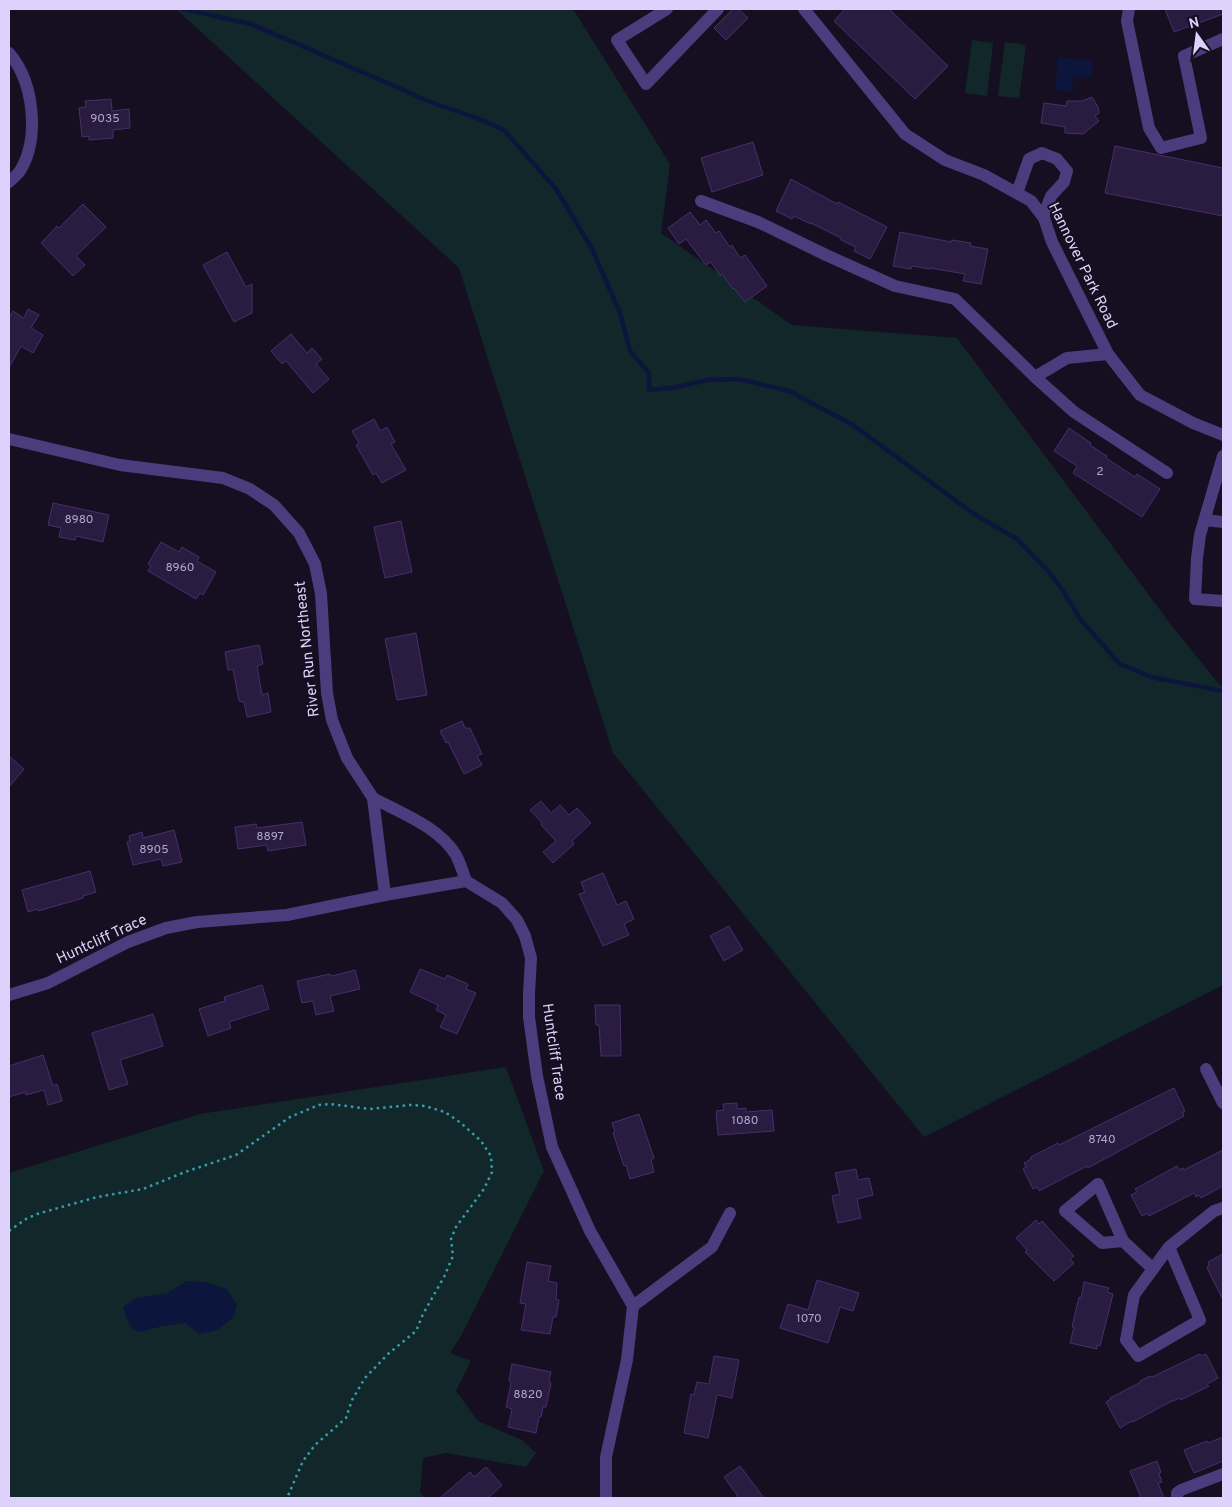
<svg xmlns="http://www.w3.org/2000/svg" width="1232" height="1507" viewBox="0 0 1232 1507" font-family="Overpass,sans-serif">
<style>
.green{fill:#12272a}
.water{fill:#0c153c}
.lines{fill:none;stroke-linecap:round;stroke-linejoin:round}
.stream{stroke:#0c153c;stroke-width:4.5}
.building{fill:#2a1c41;stroke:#462f6b}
.path{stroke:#369dac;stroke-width:2.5;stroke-dasharray:2.5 4;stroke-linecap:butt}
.minor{stroke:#4b3d7d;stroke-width:12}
.labels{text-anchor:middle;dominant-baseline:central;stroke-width:4;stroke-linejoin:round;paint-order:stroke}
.number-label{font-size:12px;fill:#b1a4cd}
.street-label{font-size:15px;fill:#ded1fc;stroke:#150f21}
</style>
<rect width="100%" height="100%" fill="#150f21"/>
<g class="green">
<polygon points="176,9 573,9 670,164 661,233 792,325 957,338 1172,626 1223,689 1223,985 924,1137 613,753 459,268"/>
<polygon points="972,40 993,43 987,96 965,93"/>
<polygon points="1005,42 1026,45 1019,98 998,96"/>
<polygon points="506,1067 544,1171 461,1336 450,1353 471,1361 456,1391 478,1421 522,1440 536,1453 526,1467 446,1453 423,1458 420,1493 425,1498 9,1498 9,1173 200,1114"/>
</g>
<g class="water">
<polygon points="1058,57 1093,61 1092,78 1074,76 1072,92 1055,90"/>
<polygon points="187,1281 205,1282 227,1289 237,1305 234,1317 217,1330 199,1334 185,1323 163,1326 140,1332 132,1329 126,1317 123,1307 136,1298 167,1293"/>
</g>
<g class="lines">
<polyline class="stream" points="183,9 251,24 390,84 425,100 482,120 504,130 556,189 592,249 620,313 630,351 649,373 649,390 672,388 708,380 739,379 789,391 853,425 974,514 1017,539 1048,571 1063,591 1080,619 1120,664 1151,677 1223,691"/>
</g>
<g class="building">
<polygon points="733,9 738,9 748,18 726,40 714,28"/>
<polygon points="845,9 889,9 948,66 915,99 834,21"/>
<polygon points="1165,9 1223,9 1223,14 1174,32"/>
<polygon points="1092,97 1098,107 1099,113 1095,116 1099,121 1083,134 1065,133 1065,127 1041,123 1044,103 1066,106 1067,101 1082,101"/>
<polygon points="111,99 112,111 129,109 130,128 113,130 113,138 89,140 89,136 82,137 79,108 86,107 85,101"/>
<polygon points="753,142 763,175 712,192 701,158"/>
<polygon points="1115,146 1223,168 1223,216 1105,193"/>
<polygon points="791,179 837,204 838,202 887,227 870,259 854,251 856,247 841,240 841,238 811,223 811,224 794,216 792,219 776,211"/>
<polygon points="83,204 106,227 76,256 85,265 73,276 41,243 57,226 59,228"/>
<polygon points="690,212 700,225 706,220 716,233 719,231 730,247 732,245 740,258 745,255 767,286 745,302 734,288 733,289 722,274 720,276 711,262 706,265 686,239 679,244 668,228"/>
<polygon points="900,232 951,242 952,240 971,243 970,246 988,249 981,284 963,281 965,274 930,268 930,269 912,266 911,269 893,266"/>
<polygon points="227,252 246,287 252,284 252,313 234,322 203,265"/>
<polygon points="28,309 39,315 31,328 43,335 33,353 21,346 9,368 9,318 13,311 24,318"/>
<polygon points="291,334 307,353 312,348 322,359 316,364 329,379 313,393 286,361 282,364 271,351"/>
<polygon points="374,419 380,431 387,427 395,442 391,444 406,470 382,483 376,473 373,475 356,445 359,443 352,431"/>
<polygon points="1069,428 1091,443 1090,445 1107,456 1106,458 1135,477 1137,474 1160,489 1142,517 1073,473 1077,466 1054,451"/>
<polygon points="53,503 109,515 103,542 76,536 75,540 59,537 61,528 48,525"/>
<polygon points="401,521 412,572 385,578 374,527"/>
<polygon points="161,542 179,552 182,547 199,557 197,561 216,572 203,595 200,593 196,599 148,571 151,566 148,564"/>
<polygon points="416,633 427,695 397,700 385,639"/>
<polygon points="259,645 263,664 257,666 262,695 268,693 271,712 247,717 244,702 239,701 233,669 228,670 225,652"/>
<polygon points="462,721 465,728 470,728 482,754 477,756 482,765 464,774 448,742 446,743 440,731"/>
<polygon points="9,756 24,769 9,787"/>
<polygon points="541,801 551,813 560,805 569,815 577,808 591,823 572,841 574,844 553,863 543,852 556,841 541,825 542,823 530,810"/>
<polygon points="302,822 306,845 268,851 267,845 238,849 235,827 256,824 257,828"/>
<polygon points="174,830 182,862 163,866 161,859 133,865 127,842 130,841 129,836 142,832 143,838"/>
<polygon points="90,871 96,892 83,896 83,898 38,911 37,909 28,912 22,890"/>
<polygon points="603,873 617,905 626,901 634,919 624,924 629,935 603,946 579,894 585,892 581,882"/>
<polygon points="729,926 743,950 724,961 710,936"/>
<polygon points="420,969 445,979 447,975 468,984 466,989 476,993 457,1034 440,1027 446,1015 436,1010 438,1005 410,992"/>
<polygon points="355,970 360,989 330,996 334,1011 316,1015 313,1001 302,1003 297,981 330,974 332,976"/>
<polygon points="262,985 269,1009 229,1022 231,1028 208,1036 199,1009 225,1001 224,997"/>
<polygon points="595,1005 620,1005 621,1056 601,1056 599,1025 596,1025"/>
<polygon points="153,1014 163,1046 120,1060 128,1084 109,1090 92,1033"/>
<polygon points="43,1055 53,1086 57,1084 62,1101 48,1105 44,1090 26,1095 25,1092 9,1097 9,1066"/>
<polygon points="1174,1088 1185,1111 1183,1112 1184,1116 1088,1168 1087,1166 1039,1191 1037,1187 1033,1189 1023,1169 1026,1167 1024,1163 1030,1160 1031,1157 1058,1143 1059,1145"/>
<polygon points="737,1103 737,1109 746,1108 746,1112 772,1110 774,1131 718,1135 716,1111 724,1110 723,1104"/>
<polygon points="639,1114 654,1158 651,1160 654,1172 630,1179 626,1165 624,1166 613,1133 615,1132 612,1123"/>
<polygon points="1223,1150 1223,1186 1201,1198 1199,1195 1196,1197 1194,1193 1149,1216 1148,1213 1142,1216 1131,1195 1137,1192 1135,1189 1177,1166 1179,1170 1183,1168 1184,1170"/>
<polygon points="856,1169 858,1180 869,1178 873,1195 857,1199 861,1218 838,1223 832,1196 840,1194 835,1173"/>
<polygon points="1036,1220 1039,1224 1042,1221 1074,1256 1070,1259 1074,1263 1054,1281 1025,1252 1027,1250 1016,1238"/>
<polygon points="1223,1254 1223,1300 1207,1268 1209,1265 1208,1262"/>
<polygon points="527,1262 551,1266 548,1281 557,1283 556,1299 559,1300 556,1317 553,1317 550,1334 521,1330 526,1304 520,1303"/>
<polygon points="817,1280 859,1293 853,1311 840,1307 828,1343 780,1328 788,1304 808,1310"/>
<polygon points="1084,1282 1109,1288 1107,1292 1113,1294 1100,1346 1097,1345 1097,1349 1070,1343 1074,1327 1072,1327 1079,1297 1081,1298"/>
<polygon points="1200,1354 1202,1356 1206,1354 1218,1378 1207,1384 1209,1386 1181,1400 1180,1398 1170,1402 1133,1422 1132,1421 1120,1428 1106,1402 1111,1399 1110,1398 1141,1382 1140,1381 1150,1376 1152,1377"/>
<polygon points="714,1356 739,1360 732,1398 717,1395 708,1438 684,1433 691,1394 694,1395 697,1382 709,1384"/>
<polygon points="512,1364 551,1372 549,1381 551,1383 546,1407 543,1407 541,1417 539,1417 536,1433 508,1427 512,1409 506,1407 511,1383 509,1380"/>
<polygon points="1223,1437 1223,1461 1194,1473 1184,1450 1207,1441 1208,1443"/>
<polygon points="1157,1461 1161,1472 1159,1474 1162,1482 1158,1483 1164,1498 1141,1498 1130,1471"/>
<polygon points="740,1466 764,1498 739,1498 724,1477"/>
<polygon points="486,1467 502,1485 488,1498 440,1498 470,1472 474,1477"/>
</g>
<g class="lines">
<polyline class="path" points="9,1231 26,1219 37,1214 97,1197 143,1189 185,1172 236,1155 290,1117 319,1105 330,1104 370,1109 410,1105 425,1106 445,1112 461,1123 481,1141 491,1156 492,1172 484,1189 456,1227 451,1239 453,1256 444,1277 423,1314 416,1331 388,1354 365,1378 352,1400 346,1418 315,1445 303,1461 287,1498"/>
<g class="minor">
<polyline points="667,9 617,40 646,84 718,9"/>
<polyline points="804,9 905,134 945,160 984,175 1031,201 1044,218 1052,242 1108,354 1140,395 1193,423 1223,435"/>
<polyline points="1129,9 1127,21 1149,128 1161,148 1201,138 1184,56 1223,39"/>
<path d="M9,53C34,82 40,138 20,171C17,175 12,179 9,182"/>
<polyline points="1017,193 1029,159 1042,153 1057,159 1067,171 1064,182 1051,196 1043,217"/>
<polyline points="701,201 758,222 826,255 895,286 955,299 1035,377 1067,358 1108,354"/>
<polyline points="1035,377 1074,412 1167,473"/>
<polyline points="9,439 120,465 223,478 250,489 274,505 299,533 315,564 321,594 327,693 332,720 347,758 373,798"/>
<polyline points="1223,456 1200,535 1197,558 1195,599 1223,601"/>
<polyline points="1205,520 1223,522"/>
<path d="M385,895L373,798C401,813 439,827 456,855C460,863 463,872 466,881"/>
<polyline points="9,995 48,983 128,942 166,928 197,922 287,915 385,895 466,881 502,903 517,920 525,936 531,958 529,994 529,1017 537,1076 552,1147 590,1231 633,1306 627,1360 606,1457 606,1498"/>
<polyline points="1206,1069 1223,1103"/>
<polyline points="1123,1241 1102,1243 1065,1211 1098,1184 1123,1241 1153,1269"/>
<polyline points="1169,1247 1200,1320 1138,1356 1126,1340 1134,1295 1169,1247 1214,1211 1223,1208"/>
<polyline points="633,1306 712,1247 730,1213"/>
<polyline points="1177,1498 1177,1493 1181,1490 1223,1474"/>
</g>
</g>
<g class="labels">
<g class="number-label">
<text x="105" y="119">9035</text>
<text x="1100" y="472">2</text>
<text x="79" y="520">8980</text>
<text x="180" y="568">8960</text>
<text x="270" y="837">8897</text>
<text x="154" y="850">8905</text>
<text x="745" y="1121">1080</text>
<text x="1102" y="1140">8740</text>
<text x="809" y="1319">1070</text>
<text x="528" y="1395">8820</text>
</g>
<g class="street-label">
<text transform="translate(1082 266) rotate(64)">Hannover Park Road</text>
<text transform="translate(308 649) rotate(-96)">River Run Northeast</text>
<text transform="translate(102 940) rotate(-25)">Huntcliff Trace</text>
<text transform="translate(553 1052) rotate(82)">Huntcliff Trace</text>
</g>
</g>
<rect width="1232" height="1507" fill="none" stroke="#ded1fc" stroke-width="20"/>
<g transform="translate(1197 35) rotate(346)" stroke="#150f21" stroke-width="4" paint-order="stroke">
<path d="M0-4L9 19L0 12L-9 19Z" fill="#ded1fc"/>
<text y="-8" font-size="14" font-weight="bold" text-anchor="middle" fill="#ded1fc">N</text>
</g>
</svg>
